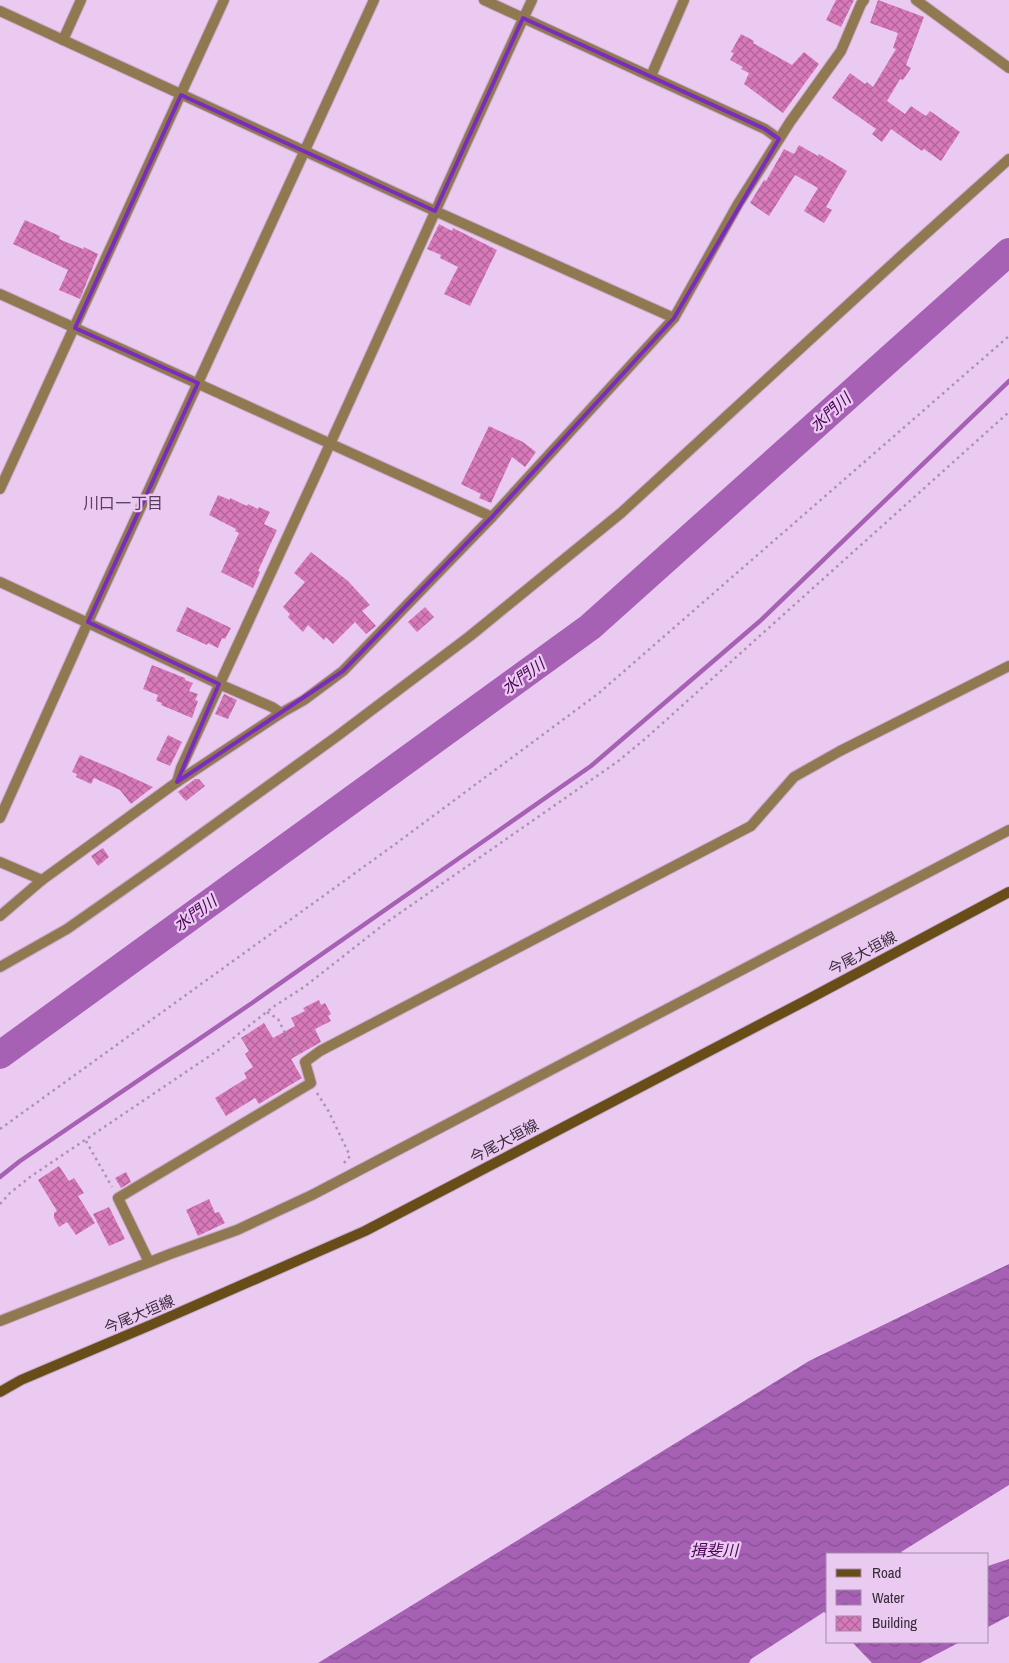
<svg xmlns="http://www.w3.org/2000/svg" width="1009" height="1663" viewBox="0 0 1009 1663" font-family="'Archivo Narrow','Noto Sans JP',sans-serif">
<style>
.water{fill:url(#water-waves)}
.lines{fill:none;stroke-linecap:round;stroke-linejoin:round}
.stream{stroke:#a661b4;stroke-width:4.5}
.river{stroke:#a661b4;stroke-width:28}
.building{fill:url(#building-cross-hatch)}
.street-casing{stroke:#c7aacd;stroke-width:12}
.secondary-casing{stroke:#c7aacd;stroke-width:12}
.path{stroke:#ac92b1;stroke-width:2.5;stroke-dasharray:2.5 4;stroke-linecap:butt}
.street{stroke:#907950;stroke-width:10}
.secondary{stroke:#684d18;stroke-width:10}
.marked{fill:none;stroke:#7b2cbf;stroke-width:4;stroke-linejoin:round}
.labels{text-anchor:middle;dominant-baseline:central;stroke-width:4.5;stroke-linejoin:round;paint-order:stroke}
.street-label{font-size:15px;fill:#392c3b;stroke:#ebcaf1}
.water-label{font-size:16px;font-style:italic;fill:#4b0557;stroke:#ebcaf1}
.neighbourhood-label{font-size:16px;fill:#583c5e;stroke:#ebcaf1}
</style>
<defs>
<pattern id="water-waves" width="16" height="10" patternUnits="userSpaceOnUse" patternTransform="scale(1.25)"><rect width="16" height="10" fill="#a661b4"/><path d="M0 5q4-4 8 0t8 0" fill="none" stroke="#885094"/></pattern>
<pattern id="building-cross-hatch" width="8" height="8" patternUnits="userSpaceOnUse" patternTransform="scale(1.25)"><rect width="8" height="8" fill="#d879b9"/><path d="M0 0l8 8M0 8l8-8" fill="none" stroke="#b06398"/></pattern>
</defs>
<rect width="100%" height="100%" fill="#ebcaf1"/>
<g class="water">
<polygon points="1009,1264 1009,1485 901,1552 905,1554 828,1554 828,1615 824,1612 751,1659 749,1663 318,1663 809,1361"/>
<polygon points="1009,1559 1009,1616 988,1627 988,1566"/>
<polygon points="852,1642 960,1642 920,1663 872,1663"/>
</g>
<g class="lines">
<polyline class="stream" points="0,1177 20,1161 252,1003 591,766 760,621 1009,381"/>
<polyline class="river" points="0,1055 590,627 1009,252"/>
</g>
<g class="building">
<polygon points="836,0 854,0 841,27 826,20"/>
<polygon points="878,0 924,17 906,65 911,68 903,80 900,79 887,101 905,114 911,106 926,116 930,111 960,132 941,161 924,149 922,151 891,129 882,142 872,134 876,129 832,98 850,73 865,84 867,82 873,87 896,49 893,48 898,33 870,23"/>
<polygon points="741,34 754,41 753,43 792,65 804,52 819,64 783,113 744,84 749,73 741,69 743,67 730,60 734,53 731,52"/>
<polygon points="799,145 818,156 819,154 847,171 826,207 832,210 824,223 804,211 818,188 795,175 769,216 750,203 764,180 766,181 784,149 794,154"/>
<polygon points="25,220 60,236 59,239 83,249 84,247 98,254 80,299 59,290 68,270 13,244"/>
<polygon points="439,224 452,231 453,228 497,250 470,306 444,294 458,267 440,258 441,255 427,249"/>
<polygon points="489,426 523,442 536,452 525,467 512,457 491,503 479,498 481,494 461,484"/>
<polygon points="218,495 230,500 230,498 247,506 248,504 258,509 259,507 270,512 264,524 277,530 258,571 260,572 253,588 221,572 239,533 235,531 236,529 209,515"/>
<polygon points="311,552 348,581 370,605 362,611 376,626 366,634 355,622 333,644 326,637 324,640 308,625 303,632 288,617 290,614 283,607 305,582 294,573"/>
<polygon points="187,607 231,628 225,639 222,638 218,648 208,643 207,645 176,631"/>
<polygon points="425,607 434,617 417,632 408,622"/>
<polygon points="152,665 185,678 185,680 193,683 189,691 198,694 195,700 198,701 192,718 161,705 162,703 156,701 158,695 143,689"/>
<polygon points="224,694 237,700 228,719 215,714"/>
<polygon points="168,735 182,742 170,766 156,760"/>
<polygon points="80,755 118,771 153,787 131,804 120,790 94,778 91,784 76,777 77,774 72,772"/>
<polygon points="195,779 199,779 205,786 186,801 178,792"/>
<polygon points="103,848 109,857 98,866 91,856"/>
<polygon points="319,1000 321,1005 325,1003 331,1014 328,1016 331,1021 315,1029 321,1042 291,1059 302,1078 259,1104 255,1098 226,1116 215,1098 247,1078 244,1073 253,1067 245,1054 249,1051 241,1038 264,1023 273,1038 295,1026 291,1018 305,1011 303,1008"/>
<polygon points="59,1166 69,1181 74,1178 84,1193 78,1196 95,1223 76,1235 67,1222 59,1227 54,1218 54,1213 57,1211 38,1180"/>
<polygon points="126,1172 131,1182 121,1188 115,1178"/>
<polygon points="209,1199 215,1213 219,1212 225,1223 198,1236 186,1210"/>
<polygon points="109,1207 125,1239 109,1246 93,1214"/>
</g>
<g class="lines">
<g class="street-casing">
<g id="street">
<polyline points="484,0 765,129 779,139"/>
<polyline points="916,0 1009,68"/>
<polyline points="0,11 435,211 674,318"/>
<polyline points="63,40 81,0"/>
<polyline points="651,76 684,0"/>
<polyline points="0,294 492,517"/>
<polyline points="0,489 224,0"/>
<polyline points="0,582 219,684 272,707 281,713"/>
<path d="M177,782L181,768C230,659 281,552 330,444C398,296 463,147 532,0"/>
<polyline points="0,818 88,622 374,0"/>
<polyline points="0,862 42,880"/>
<polyline points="0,916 42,880 177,782 281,713 304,700 343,671 492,517 674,318 738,204 790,122 841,51 861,4 864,0"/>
<polyline points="0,967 67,929 164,861 336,737 470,636 621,513 900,257 1009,159"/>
<polyline points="149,1262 118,1198 311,1083 305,1062 320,1051 751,826 794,777 840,751 1009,666"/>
<polyline points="0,1321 170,1254 237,1230 312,1195 1009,830"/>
</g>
</g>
<g class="secondary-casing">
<polyline id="secondary" points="0,1392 21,1380 153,1324 365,1231 805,1001 1009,892"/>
</g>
<g class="path">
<polyline points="267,1012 278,1019 296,1055"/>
<polyline points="317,1093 329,1112 350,1156 343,1164"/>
<polyline points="0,1129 394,845 599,693 1009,336"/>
<polyline points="86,1141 112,1187"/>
<polyline points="0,1204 10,1193 30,1177 217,1051 273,1007 304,987 387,922 617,762 645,739 1009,412"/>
</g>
<use href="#street" class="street"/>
<use href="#secondary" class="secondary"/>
</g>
<path class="marked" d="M523,18L765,129L779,139L674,318L492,517L343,671L177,782L219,684L88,622L198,383L75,328L181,95L435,211Z"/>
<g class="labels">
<g class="street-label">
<text transform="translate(862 953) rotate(-28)">今尾大垣線</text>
<text transform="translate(504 1141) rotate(-28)">今尾大垣線</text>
<text transform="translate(139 1314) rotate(-23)">今尾大垣線</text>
</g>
<g class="water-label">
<text transform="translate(830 412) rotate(-42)">水門川</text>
<text transform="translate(523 676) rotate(-36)">水門川</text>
<text transform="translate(195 913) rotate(-36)">水門川</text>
<text x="714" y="1550">揖斐川</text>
</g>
<g class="neighbourhood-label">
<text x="123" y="503">川口一丁目</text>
</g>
</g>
<rect x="826" y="1553" width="162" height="90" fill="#ebcaf1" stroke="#a48ba8"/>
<rect x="836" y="1569" width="25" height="8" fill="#684d18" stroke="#a48ba8"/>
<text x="872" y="1578" font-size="15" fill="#392c3b">Road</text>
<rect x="836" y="1590" width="25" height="15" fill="url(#water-waves)" stroke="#a48ba8"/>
<text x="872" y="1603" font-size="15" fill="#392c3b">Water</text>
<rect x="836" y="1616" width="25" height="15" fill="url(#building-cross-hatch)" stroke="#a48ba8"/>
<text x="872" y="1628" font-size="15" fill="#392c3b">Building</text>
</svg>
